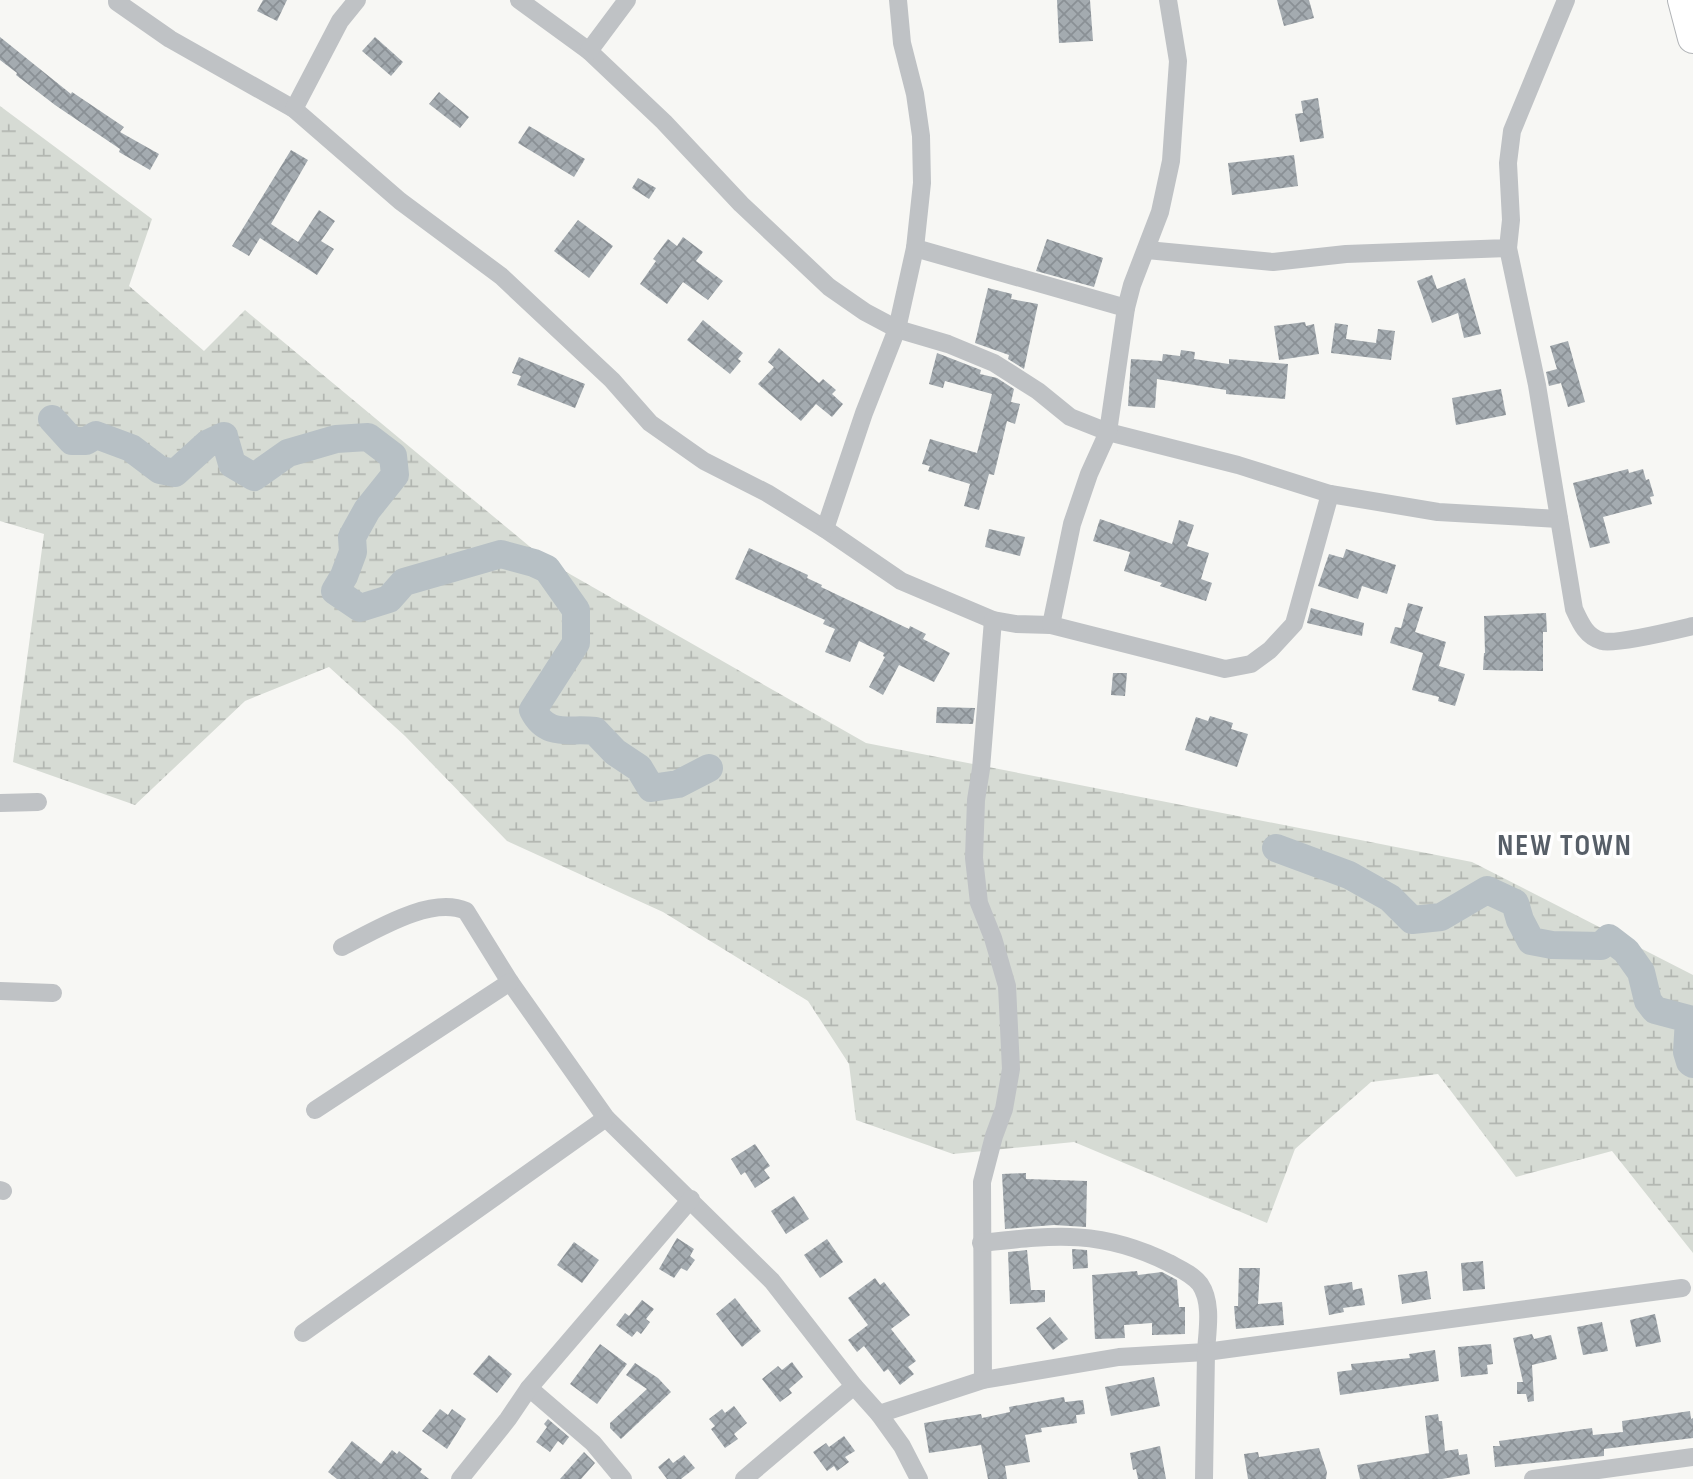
<svg xmlns="http://www.w3.org/2000/svg" width="1693" height="1479" viewBox="0 0 1693 1479" font-family="'Sofia Sans Condensed',sans-serif">
<style>
.wetland{fill:url(#wetland-marsh)}
.lines{fill:none;stroke-linecap:round;stroke-linejoin:round}
.river{stroke:#b7c0c5;stroke-width:28}
.building{fill:url(#building-cross-hatch)}
.trunk-casing{stroke:#b1b4b7;stroke-width:32}
.minor{stroke:#bfc2c5;stroke-width:18}
.trunk{stroke:#fff;stroke-width:30}
.labels{text-anchor:middle;dominant-baseline:central;stroke-width:7;stroke-linejoin:round;paint-order:stroke}
.district-label{font-size:30px;font-weight:bold;letter-spacing:2px;fill:#575f68;stroke:#fff}
</style>
<defs>
<pattern id="wetland-marsh" width="20" height="14" patternUnits="userSpaceOnUse" patternTransform="scale(1.75)"><rect width="20" height="14" fill="#d6dbd4"/><path d="M1 5h8M5 5V1M11 12h8M15 12V8" fill="none" stroke="#b2b6b1"/></pattern>
<pattern id="building-cross-hatch" width="8" height="8" patternUnits="userSpaceOnUse" patternTransform="scale(1.75)"><rect width="8" height="8" fill="#a4abb0"/><path d="M0 0l8 8M0 8l8-8" fill="none" stroke="#8a9095"/></pattern>
</defs>
<rect width="100%" height="100%" fill="#f7f7f4"/>
<polygon class="wetland" points="0,106 152,219 129,286 204,351 245,310 547,561 866,743 1472,862 1693,975 1693,1253 1612,1151 1516,1177 1438,1074 1371,1082 1295,1149 1267,1223 1074,1142 953,1154 856,1120 849,1064 808,1001 663,912 507,841 405,736 329,667 245,701 135,805 13,762 44,534 0,521"/>
<g class="lines">
<g class="river">
<path d="M52,419L72,441H86L96,435L131,448L160,470L175,473L207,444L224,436L232,464L254,477L288,453L336,439L368,437L393,456L395,475L367,510L352,537L353,552L344,576L335,591L360,608L389,599L404,582L501,554L534,563L547,569L576,610V643L533,710C547,738 569,728 595,731L615,752L639,768L651,788L678,784L709,768"/>
<polyline points="1276,848 1349,875 1390,898 1412,920 1441,917 1487,890 1515,903 1520,920 1531,941 1552,945 1601,946 1609,938 1626,951 1641,972 1648,1001 1655,1010 1689,1019 1687,1052 1690,1062 1693,1064"/>
</g>
</g>
<g class="building">
<polygon points="263,0 287,0 277,21 257,11"/>
<polygon points="1057,0 1090,0 1093,41 1059,43"/>
<polygon points="1277,0 1309,0 1314,18 1284,26"/>
<polygon points="0,37 71,94 72,92 124,127 120,132 159,154 150,170 119,152 120,149 55,105 16,75 17,73 0,60"/>
<polygon points="375,37 403,62 391,76 362,51"/>
<polygon points="439,92 469,117 460,128 429,104"/>
<polygon points="1318,98 1324,138 1300,142 1295,114 1303,113 1301,101"/>
<polygon points="529,126 585,159 574,177 518,143"/>
<polygon points="291,150 308,160 271,224 298,242 319,210 335,221 321,241 334,249 317,275 260,238 249,256 232,246"/>
<polygon points="1294,155 1298,186 1232,195 1228,163"/>
<polygon points="638,178 656,188 649,199 632,188"/>
<polygon points="578,220 613,246 589,278 554,251"/>
<polygon points="683,237 703,252 696,261 723,281 708,300 683,282 667,304 640,284 656,261 653,259 668,239 677,246"/>
<polygon points="1047,239 1103,258 1094,287 1036,271"/>
<polygon points="1432,275 1437,289 1465,278 1481,334 1464,338 1458,313 1432,323 1417,281"/>
<polygon points="988,288 1012,294 1011,299 1038,304 1024,369 1008,359 1009,355 975,343"/>
<polygon points="703,320 743,353 738,359 741,361 730,374 687,340"/>
<polygon points="1305,322 1306,326 1314,324 1319,354 1279,360 1274,326"/>
<polygon points="1335,323 1348,325 1346,339 1376,343 1378,329 1395,331 1391,360 1331,353"/>
<polygon points="1568,341 1585,402 1568,407 1561,383 1549,386 1546,372 1557,369 1550,346"/>
<polygon points="779,348 819,383 823,379 836,390 832,394 843,404 832,417 816,404 801,421 758,384 774,367 768,362"/>
<polygon points="1181,350 1195,352 1194,359 1229,364 1229,359 1288,364 1285,399 1226,394 1226,390 1157,379 1155,408 1128,406 1131,359 1162,361 1163,354 1180,356"/>
<polygon points="937,353 981,370 980,374 997,378 1014,389 1011,402 1020,404 1015,424 1007,421 994,475 989,474 979,510 964,506 970,484 928,471 930,466 922,464 930,439 977,453 992,394 945,381 943,388 929,384"/>
<polygon points="519,357 585,384 575,408 517,385 521,376 512,373"/>
<polygon points="1501,389 1506,415 1456,425 1452,398"/>
<polygon points="1628,469 1629,473 1643,469 1646,480 1649,479 1654,496 1650,497 1652,504 1603,517 1610,543 1590,548 1573,483"/>
<polygon points="1100,519 1172,544 1179,520 1194,525 1187,546 1209,553 1201,579 1212,583 1206,601 1160,586 1162,583 1124,571 1130,552 1093,541"/>
<polygon points="989,529 1025,537 1020,556 985,547"/>
<polygon points="749,548 808,575 807,578 822,585 821,587 909,629 910,626 926,634 923,639 950,653 934,682 899,665 883,695 869,687 885,657 883,656 884,653 859,641 850,662 825,652 835,629 823,624 825,620 735,579"/>
<polygon points="1346,549 1396,565 1387,594 1362,586 1358,599 1318,586 1329,554 1343,558"/>
<polygon points="1408,603 1423,607 1415,632 1446,642 1439,666 1465,674 1455,706 1438,701 1439,697 1412,690 1423,653 1390,643 1395,627 1401,628"/>
<polygon points="1311,608 1364,623 1362,636 1307,623"/>
<polygon points="1546,613 1547,632 1543,632 1543,671 1483,670 1484,653 1485,653 1484,616"/>
<polygon points="1113,673 1127,673 1125,696 1111,695"/>
<polygon points="937,707 975,708 973,724 936,723"/>
<polygon points="1210,716 1233,723 1231,729 1248,734 1237,767 1185,750 1196,717 1208,721"/>
<polygon points="755,1144 770,1166 764,1170 770,1178 755,1188 745,1172 741,1175 731,1159"/>
<polygon points="1026,1173 1026,1179 1087,1181 1086,1227 1054,1225 1005,1229 1002,1174"/>
<polygon points="794,1196 809,1219 786,1234 771,1211"/>
<polygon points="677,1238 694,1249 690,1256 695,1260 687,1271 681,1268 674,1278 659,1269"/>
<polygon points="827,1239 843,1262 820,1278 804,1255"/>
<polygon points="574,1242 599,1260 582,1283 557,1265"/>
<polygon points="1072,1249 1087,1250 1088,1268 1073,1269"/>
<polygon points="1027,1250 1031,1290 1045,1290 1045,1302 1010,1304 1008,1252"/>
<polygon points="1483,1261 1485,1289 1463,1291 1461,1263"/>
<polygon points="1239,1268 1260,1268 1258,1304 1282,1302 1284,1325 1236,1329 1234,1306 1238,1306"/>
<polygon points="1137,1271 1138,1275 1162,1272 1177,1280 1179,1307 1185,1307 1185,1334 1152,1335 1152,1323 1124,1325 1125,1338 1095,1339 1092,1275"/>
<polygon points="1427,1271 1431,1299 1402,1304 1398,1275"/>
<polygon points="875,1278 880,1285 884,1282 910,1315 891,1329 916,1361 908,1367 914,1374 900,1385 888,1369 884,1372 864,1346 857,1352 848,1340 868,1325 848,1298"/>
<polygon points="1352,1282 1353,1290 1362,1288 1365,1305 1343,1308 1344,1312 1329,1315 1324,1286"/>
<polygon points="735,1298 761,1331 742,1347 716,1314"/>
<polygon points="642,1300 654,1309 646,1319 650,1322 641,1334 637,1331 632,1337 616,1325 625,1313 629,1316"/>
<polygon points="1655,1314 1661,1342 1636,1347 1630,1320"/>
<polygon points="1050,1317 1068,1339 1053,1350 1036,1328"/>
<polygon points="1602,1322 1608,1351 1583,1355 1577,1327"/>
<polygon points="1532,1334 1534,1339 1551,1335 1557,1359 1532,1365 1534,1401 1528,1402 1526,1394 1517,1394 1517,1382 1523,1382 1513,1338"/>
<polygon points="600,1344 627,1364 597,1404 570,1384"/>
<polygon points="1491,1344 1493,1364 1487,1365 1488,1374 1461,1377 1458,1347"/>
<polygon points="1435,1350 1439,1381 1340,1395 1337,1372 1352,1370 1351,1364 1410,1358 1409,1354"/>
<polygon points="489,1355 512,1374 497,1393 473,1374"/>
<polygon points="792,1362 803,1377 789,1389 792,1393 780,1402 762,1379 778,1366 782,1370"/>
<polygon points="635,1363 658,1378 671,1392 621,1439 610,1428 610,1423 647,1389 626,1375"/>
<polygon points="1154,1377 1160,1406 1111,1416 1105,1387"/>
<polygon points="1064,1397 1065,1402 1083,1400 1085,1414 1076,1415 1077,1423 1041,1428 1042,1432 1025,1435 1030,1462 1005,1466 1007,1479 988,1479 981,1445 929,1453 924,1423 981,1414 982,1418 1010,1412 1009,1407"/>
<polygon points="734,1406 747,1423 734,1434 738,1439 725,1448 711,1429 715,1426 709,1419 722,1409 725,1413"/>
<polygon points="440,1409 448,1415 452,1409 466,1419 447,1449 422,1431"/>
<polygon points="1690,1411 1691,1419 1693,1418 1693,1438 1604,1449 1604,1456 1495,1467 1493,1446 1500,1446 1499,1441 1592,1428 1593,1435 1623,1432 1622,1421"/>
<polygon points="1438,1414 1439,1421 1442,1421 1445,1451 1458,1449 1459,1455 1467,1454 1470,1474 1442,1479 1360,1479 1357,1465 1429,1453 1425,1416"/>
<polygon points="548,1419 569,1437 563,1445 558,1441 550,1452 536,1442 547,1427 544,1424"/>
<polygon points="844,1436 855,1451 845,1457 849,1462 837,1471 834,1466 827,1471 813,1452 826,1443 829,1447"/>
<polygon points="352,1441 381,1464 392,1450 397,1454 399,1451 422,1469 420,1472 429,1479 337,1479 328,1472"/>
<polygon points="1160,1446 1166,1479 1138,1479 1136,1469 1133,1470 1130,1453"/>
<polygon points="1319,1448 1327,1472 1326,1479 1248,1479 1244,1454 1258,1452 1259,1457"/>
<polygon points="584,1452 595,1463 581,1479 560,1479"/>
<polygon points="684,1455 695,1468 681,1479 667,1479 658,1467 669,1458 673,1463"/>
</g>
<g class="lines">
<g class="trunk-casing">
<polyline id="trunk" points="1683,0 1693,38"/>
</g>
<g class="minor">
<polyline points="117,0 117,2 170,39 294,109 400,201 501,276 612,380 650,423 704,461 767,493 825,529 901,581 993,620 1016,624 1051,625 1225,669 1251,664 1270,650 1294,624 1330,494"/>
<polyline points="519,0 589,51 664,122 741,204 829,287 865,312 897,329 948,344 994,363 1038,391 1070,417 1108,432 1238,465 1330,494 1438,512 1559,519"/>
<polyline points="589,51 627,0"/>
<polyline points="294,109 340,21 357,0"/>
<polyline points="915,248 1126,308"/>
<path d="M1508,248L1537,385L1574,609C1580,622 1586,637 1602,641C1615,645 1676,630 1693,626"/>
<polyline points="1147,250 1273,262 1346,254 1508,248 1511,220 1508,163 1512,131 1566,0"/>
<polyline points="825,529 864,413 897,329 915,248 922,183 921,136 915,94 902,43 898,0"/>
<polyline points="1051,625 1072,524 1089,474 1108,432 1126,308 1132,285 1160,212 1171,161 1178,61 1168,0"/>
<polyline points="0,803 38,802"/>
<path d="M342,947C374,931 431,895 466,911L510,982L606,1118L772,1281L854,1386L879,1414L902,1446L919,1479"/>
<polyline points="0,991 53,993"/>
<polyline points="315,1110 510,982"/>
<polyline points="0,1190 3,1191"/>
<polyline points="303,1333 606,1118"/>
<polyline points="983,1380 982,1182 994,1136 1004,1109 1011,1069 1007,986 993,938 979,903 974,858 976,800 981,769 993,620"/>
<polyline points="529,1388 593,1443 623,1479"/>
<path d="M879,1414L983,1380L1119,1357L1206,1352C1207,1332 1213,1303 1200,1284C1192,1274 1180,1269 1169,1263C1101,1229 1054,1235 981,1243"/>
<polyline points="460,1479 508,1419 529,1388 691,1199"/>
<polyline points="744,1479 854,1386"/>
<polyline points="1204,1479 1206,1352 1682,1288"/>
<polyline points="1533,1479 1693,1457"/>
</g>
<use href="#trunk" class="trunk"/>
</g>
<g class="labels">
<g class="district-label">
<text x="1565" y="846">NEW TOWN</text>
</g>
</g>
</svg>
